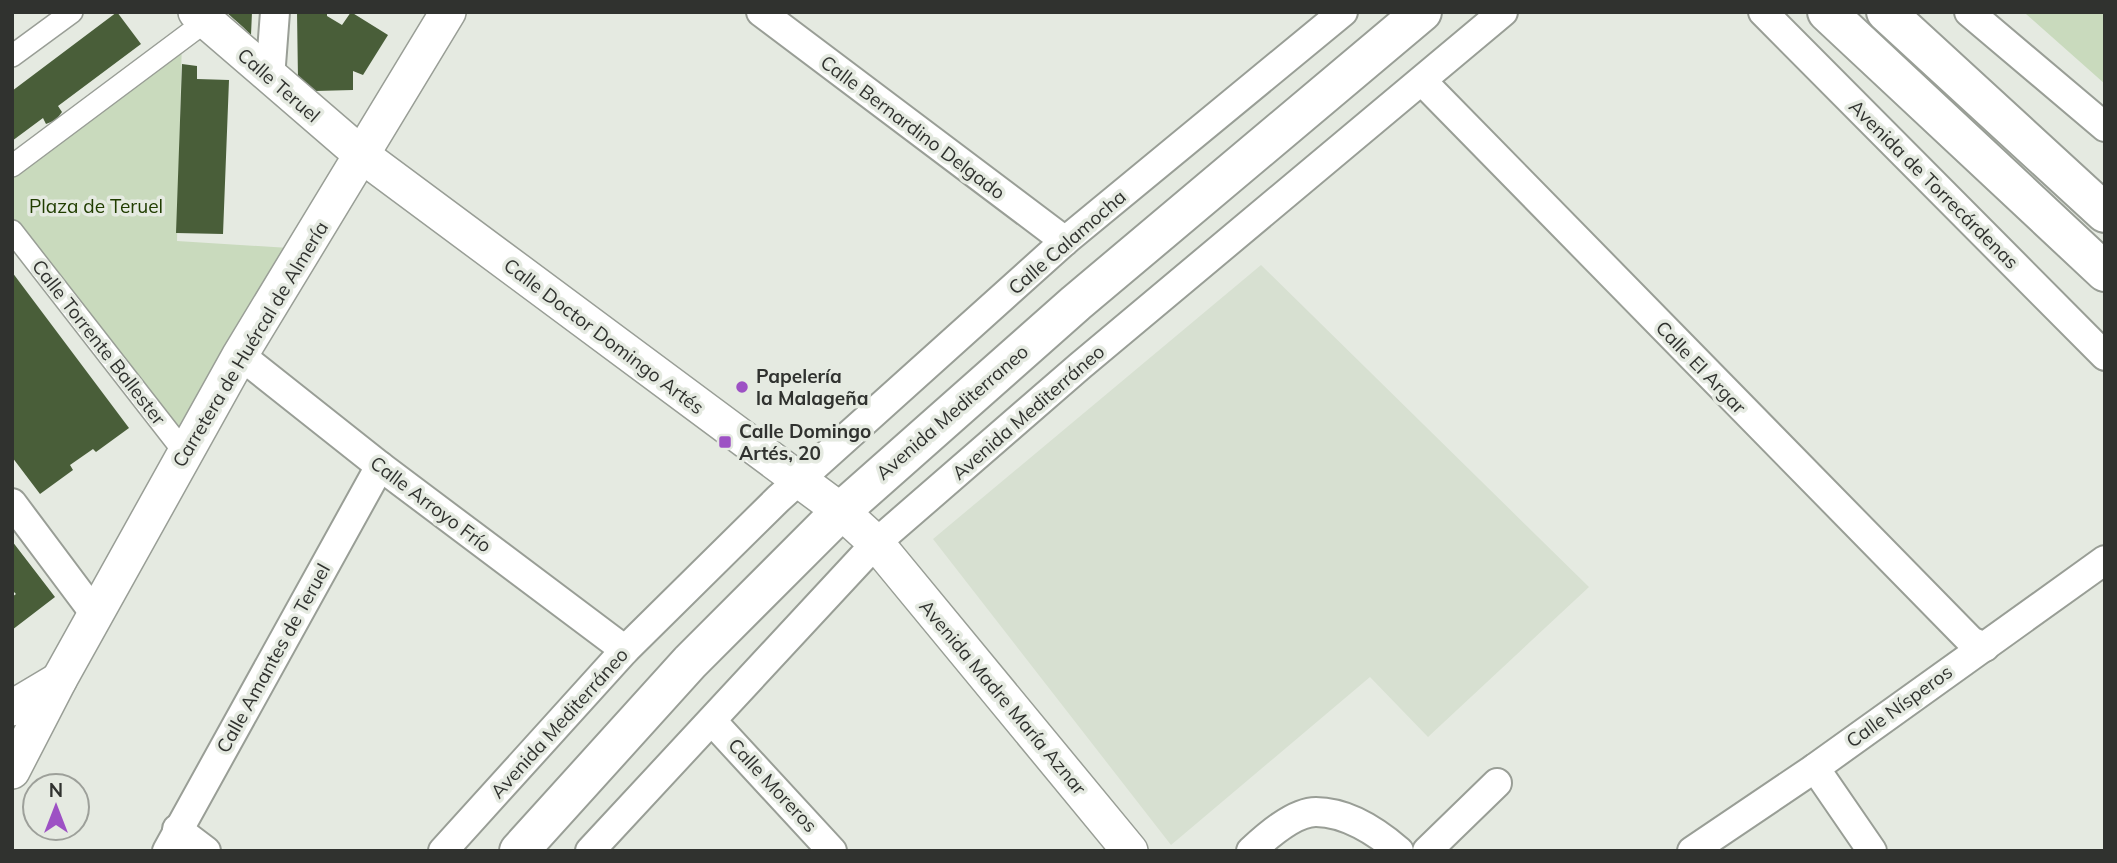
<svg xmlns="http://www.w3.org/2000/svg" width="2117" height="863" viewBox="0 0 2117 863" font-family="Mulish,sans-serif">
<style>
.built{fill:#d7e0d1}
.green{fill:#c9dabd}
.building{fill:#495e39}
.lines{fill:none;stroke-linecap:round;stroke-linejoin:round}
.pedestrian-casing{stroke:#999e96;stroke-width:24}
.minor-casing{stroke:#999e96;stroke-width:32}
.tertiary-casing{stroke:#999e96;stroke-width:38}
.primary-casing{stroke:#999e96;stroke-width:42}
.pedestrian{stroke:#fff;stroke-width:21}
.minor{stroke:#fff;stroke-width:28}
.tertiary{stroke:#fff;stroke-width:35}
.primary{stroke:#fff;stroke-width:38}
.poi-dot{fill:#9d51c4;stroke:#e5eae1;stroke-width:2.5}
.labels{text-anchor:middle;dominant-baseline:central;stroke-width:7;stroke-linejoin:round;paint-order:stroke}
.street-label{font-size:19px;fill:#30322f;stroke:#e5eae1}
.park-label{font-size:19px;fill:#203d00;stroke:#e5eae1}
.poi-label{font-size:19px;font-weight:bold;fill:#30322f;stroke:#e5eae1;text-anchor:start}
</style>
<rect width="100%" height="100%" fill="#e5eae1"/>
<polygon class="built" points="1261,265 1589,587 1428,737 1370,677 1171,845 933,539"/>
<g class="green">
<polygon points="2023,12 2105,12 2105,84 2026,14"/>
<polygon points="182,38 177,241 305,249 185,453 12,231 12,166"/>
</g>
<g class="building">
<polygon points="117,12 141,44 58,106 62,112 56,120 46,124 43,118 12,141 12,91"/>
<polygon points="226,12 252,12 251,35 243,27"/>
<polygon points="297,12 327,12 327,16 342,25 351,12 388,35 363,75 353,71 353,90 315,91 298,80"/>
<polygon points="182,64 197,66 197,79 229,80 223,234 176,233"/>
<polygon points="12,272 129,428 96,452 93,449 70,465 73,470 40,494 12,457"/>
<polygon points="12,541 55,597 12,630 12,597 16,594 12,590"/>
</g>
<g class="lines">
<g class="pedestrian-casing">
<g id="pedestrian">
<polyline points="12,56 72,12"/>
<polyline points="12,166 206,21"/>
<polyline points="12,231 185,453"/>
</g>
</g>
<g class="minor-casing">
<g id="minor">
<polyline points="761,12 1065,241"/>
<polyline points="1763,12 2105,356"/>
<polyline points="1969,12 2105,127"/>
<polyline points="270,78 275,12"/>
<polyline points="1422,81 1971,641 1985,647"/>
<polyline points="240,355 380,466 625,650"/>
<polyline points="12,503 95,614"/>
<polyline points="712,721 832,851"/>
<polyline points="1815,768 1872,851"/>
<polyline points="177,829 206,851"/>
<polyline points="167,851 380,466"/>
<polyline points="443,851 625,650 778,499 1065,241 1343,12"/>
<polyline points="590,851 876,543 1080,366 1503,12"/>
<path d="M1251,851C1266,837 1294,812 1316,812C1346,812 1377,832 1399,851"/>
<polyline points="1427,851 1497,783"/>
<polyline points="1692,851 1815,768 2105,560"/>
</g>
</g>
<g class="tertiary-casing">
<g id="tertiary">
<polyline points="196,12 363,156 841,511 876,543 1130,851"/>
<polyline points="12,708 59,680"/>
<polyline points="12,771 59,680 240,355 448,12"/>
</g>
</g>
<g class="primary-casing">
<g id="primary">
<polyline points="1827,12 2105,272"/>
<polyline points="1886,12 2105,213"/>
<polyline points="519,851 690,662 841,511 1076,303 1422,12"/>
</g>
</g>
<use href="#pedestrian" class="pedestrian"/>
<use href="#minor" class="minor"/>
<use href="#tertiary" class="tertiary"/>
<use href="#primary" class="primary"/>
</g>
<g class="poi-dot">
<circle cx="742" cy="387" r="7"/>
<rect x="718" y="435" width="14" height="14" rx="3.5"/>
</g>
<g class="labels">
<g class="street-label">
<text transform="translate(279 85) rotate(41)">Calle Teruel</text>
<text transform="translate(913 127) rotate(37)">Calle Bernardino Delgado</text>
<text transform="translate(1934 184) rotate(45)">Avenida de Torrecárdenas</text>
<text transform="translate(1067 242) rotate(-41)">Calle Calamocha</text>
<text transform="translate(604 336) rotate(37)">Calle Doctor Domingo Artés</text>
<text transform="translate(99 342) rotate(52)">Calle Torrente Ballester</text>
<text transform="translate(250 344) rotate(-59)">Carretera de Huércal de Almería</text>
<text transform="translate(1701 367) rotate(46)">Calle El Argar</text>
<text transform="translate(952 412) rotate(-41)">Avenida Mediterraneo</text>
<text transform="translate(1028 412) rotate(-41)">Avenida Mediterráneo</text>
<text transform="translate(431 504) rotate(37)">Calle Arroyo Frío</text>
<text transform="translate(273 658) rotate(-61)">Calle Amantes de Teruel</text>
<text transform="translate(1003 697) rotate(50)">Avenida Madre María Aznar</text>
<text transform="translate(1899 706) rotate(-36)">Calle Nísperos</text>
<text transform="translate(559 723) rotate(-48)">Avenida Mediterráneo</text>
<text transform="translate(773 785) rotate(47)">Calle Moreros</text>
</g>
<g class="park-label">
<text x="96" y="206">Plaza de Teruel</text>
</g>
<g class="poi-label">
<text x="756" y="376">Papelería<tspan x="756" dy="22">la Malageña</tspan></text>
<text x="739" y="431">Calle Domingo<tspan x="739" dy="22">Artés, 20</tspan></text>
</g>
</g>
<rect width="2117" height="863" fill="none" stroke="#30322f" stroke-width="28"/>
<g transform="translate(56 807)"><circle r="33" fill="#e5eae1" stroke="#9da09a" stroke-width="2"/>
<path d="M0-5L12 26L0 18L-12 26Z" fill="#9d51c4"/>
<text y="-10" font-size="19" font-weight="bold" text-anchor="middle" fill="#30322f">N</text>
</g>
</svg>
